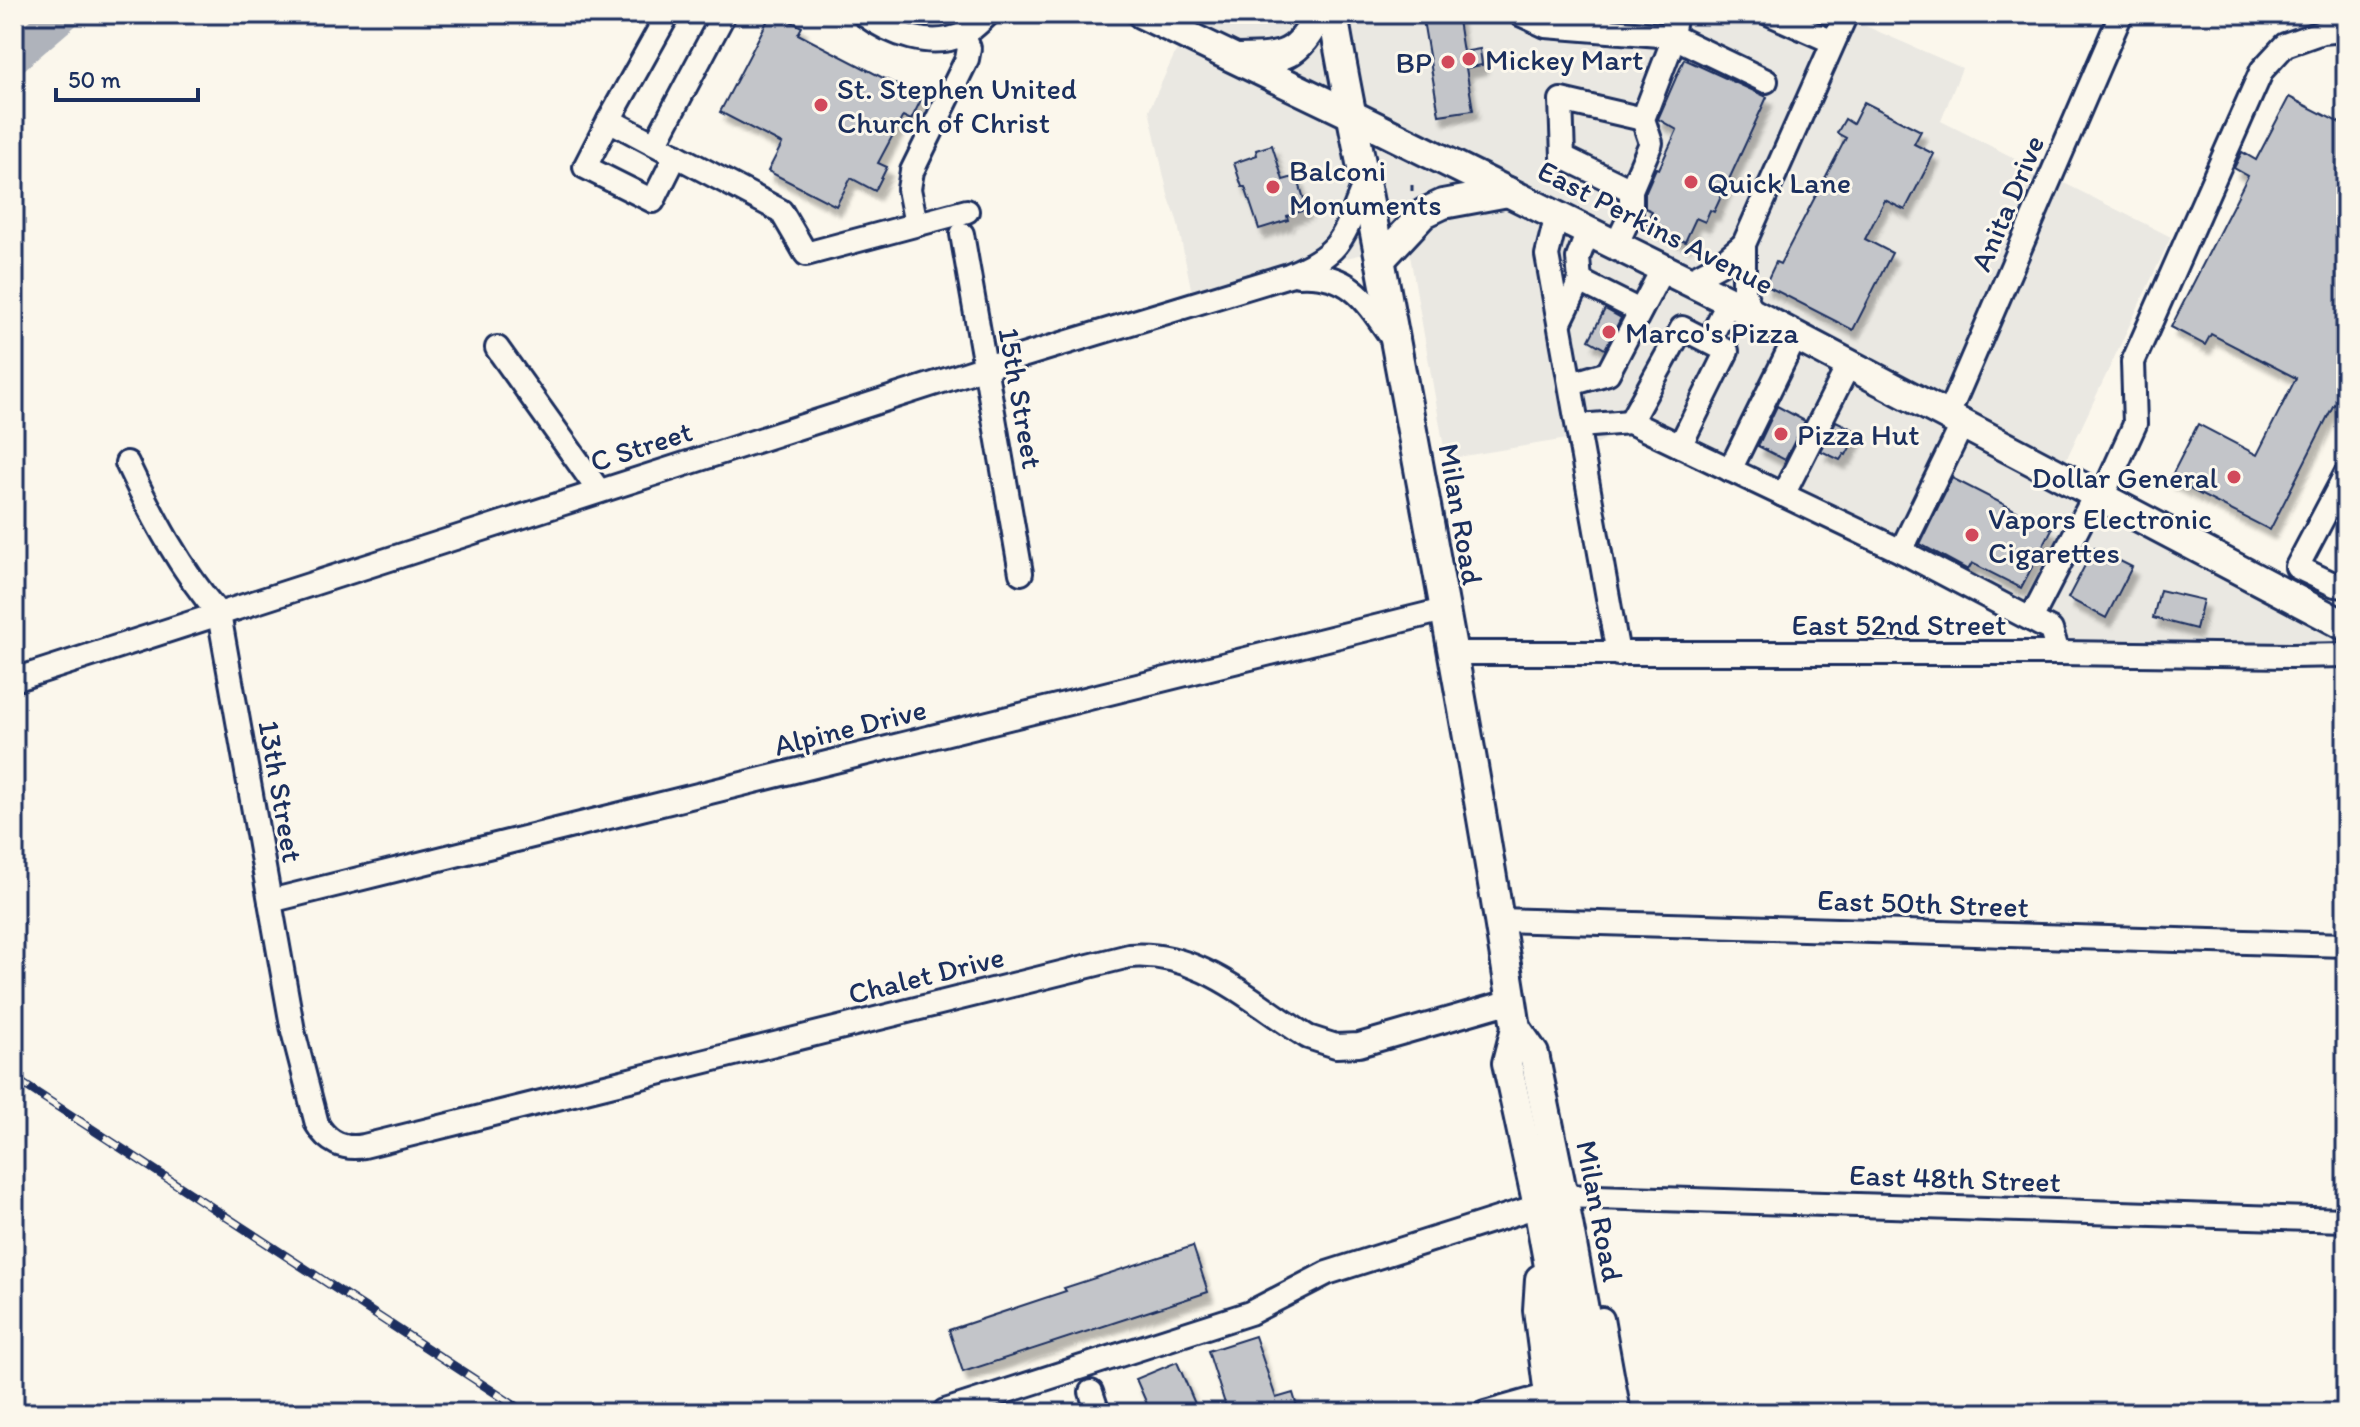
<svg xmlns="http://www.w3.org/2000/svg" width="2360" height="1427" viewBox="0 0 2360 1427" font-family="Itim,sans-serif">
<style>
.built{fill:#eae8e2}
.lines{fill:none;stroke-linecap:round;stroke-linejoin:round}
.river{stroke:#afb3bb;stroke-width:34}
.building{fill:#c3c5c9;stroke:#1b2f5e;stroke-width:2;filter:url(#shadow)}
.minor-casing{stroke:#1b2f5e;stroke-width:28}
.major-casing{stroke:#1b2f5e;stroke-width:34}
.path{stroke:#1b2f5e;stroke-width:3;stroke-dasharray:6 6;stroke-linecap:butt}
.minor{stroke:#fbf7ec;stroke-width:22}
.major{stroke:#fbf7ec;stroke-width:28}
.rail-casing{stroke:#1b2f5e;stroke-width:9}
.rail{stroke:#fbf7ec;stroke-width:6;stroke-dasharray:18;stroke-linecap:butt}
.poi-dot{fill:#d1495b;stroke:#fbf7ec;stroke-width:3}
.labels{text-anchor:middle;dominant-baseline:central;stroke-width:6;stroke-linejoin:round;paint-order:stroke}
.poi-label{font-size:30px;fill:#1b2f5e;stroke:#fbf7ec;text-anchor:start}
.street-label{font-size:30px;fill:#1b2f5e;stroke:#fbf7ec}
</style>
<defs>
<filter id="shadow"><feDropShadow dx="5" dy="9" stdDeviation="2" flood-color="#0004"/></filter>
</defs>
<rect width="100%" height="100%" fill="#fbf7ec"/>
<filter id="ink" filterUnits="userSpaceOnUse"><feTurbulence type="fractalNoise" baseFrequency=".0125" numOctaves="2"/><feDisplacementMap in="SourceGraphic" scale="16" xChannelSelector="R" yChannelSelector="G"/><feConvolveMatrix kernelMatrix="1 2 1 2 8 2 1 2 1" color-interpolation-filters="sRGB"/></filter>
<g filter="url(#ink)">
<polygon class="built" points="1166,14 1838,14 1962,68 1941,121 2171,237 2066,460 2346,608 2346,640 2329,652 2066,649 1876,548 1622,431 1578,453 1573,438 1446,459 1408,244 1192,293 1177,220 1168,195 1149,110 1188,25"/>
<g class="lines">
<polyline class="river" points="14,56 63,14"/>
</g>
<g class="building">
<polygon points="771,14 777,14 802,27 798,34 922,98 911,120 903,116 878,163 887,167 875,191 851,178 836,206 768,171 782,144 720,112"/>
<polygon points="1422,14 1457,14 1463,52 1480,49 1482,65 1466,68 1473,110 1439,115"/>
<polygon points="1684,59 1767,97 1714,212 1710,210 1705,222 1696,218 1685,242 1646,224 1652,211 1645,208 1645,193 1656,168 1659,169 1677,130 1658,119"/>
<polygon points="2289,97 2346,126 2346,389 2337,406 2334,404 2270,530 2170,479 2198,424 2257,455 2296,378 2211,334 2205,345 2171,327 2248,176 2234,168 2242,152 2256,160"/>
<polygon points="1864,102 1921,131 1914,144 1934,154 1905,210 1885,200 1865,239 1892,253 1853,330 1765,285 1776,262 1780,264 1846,138 1837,133 1845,119 1853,124"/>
<polygon points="1272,145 1283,180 1297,176 1307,209 1287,216 1288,220 1259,229 1245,187 1242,187 1234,163 1257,155 1256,150"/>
<polygon points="1605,309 1621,318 1605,349 1589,340"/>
<polygon points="1777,406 1805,421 1785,460 1758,446"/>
<polygon points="1836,421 1858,432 1846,455 1844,454 1840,460 1821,451"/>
<polygon points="1952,478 2052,529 2021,588 1972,563 1968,570 1920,544"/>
<polygon points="2094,548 2132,567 2106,618 2068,598"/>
<polygon points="2160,590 2203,600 2196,629 2153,618"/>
<polygon points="1193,1246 1208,1292 963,1372 949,1330 1066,1291 1064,1288"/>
<polygon points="1255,1336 1276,1398 1293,1393 1299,1413 1228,1413 1208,1351"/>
<polygon points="1177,1362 1199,1413 1151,1413 1136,1379"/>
</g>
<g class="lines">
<g class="minor-casing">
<g id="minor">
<polyline points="668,14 609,120 781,211 806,254 967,211"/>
<path d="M863,14C890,34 931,50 964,34C972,30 981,21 988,14"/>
<polyline points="1520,14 1546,26 1672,36 1766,81"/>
<polyline points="1770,14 1833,42"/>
<polyline points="609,120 585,167 653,201 676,155"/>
<polyline points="655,144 724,14"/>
<polyline points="1631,190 1563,157 1561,100 1643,119"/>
<polyline points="1557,215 1547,255 1618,654"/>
<polyline points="916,224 909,189 912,171 967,59 969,48 963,34"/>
<polyline points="962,234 1021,573"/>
<polyline points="1616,245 1631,214 1631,190 1651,143 1643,119 1669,51 1676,14"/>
<path d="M1298,275C1350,272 1366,300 1392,338"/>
<polyline points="1580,281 1640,311"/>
<polyline points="1688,281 1720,264 1744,244"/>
<polyline points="1752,313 1744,291 1744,244 1846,14"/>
<polyline points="1560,322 1580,281 1578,258 1588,231"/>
<polyline points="1709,341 1729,301"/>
<polyline points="497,348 599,491"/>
<polyline points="1571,384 1608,373 1663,268"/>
<polyline points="1948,415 2121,14"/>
<polyline points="1630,422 1682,328 1727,351 1680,446"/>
<polyline points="1963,423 1901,551 2051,630 2058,653"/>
<polyline points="1579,426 1630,422 1901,551"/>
<path d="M127,463C152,516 180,569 219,614L293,1031L317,1124C327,1142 344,1150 364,1146L1129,956C1200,950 1251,1002 1308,1037L1336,1046L1359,1045L1512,1001"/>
<polyline points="1730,470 1796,336"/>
<polyline points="2346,474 2297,567 2335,585 2346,586"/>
<polyline points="1783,495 1849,364"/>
<polyline points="2102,497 2135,424 2133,362 2262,70 2285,45 2322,32 2346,30"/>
<polyline points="2031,619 2096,493"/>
<polyline points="1453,653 2058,653 2291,656 2346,655"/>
<path d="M14,680L986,367L1289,275C1344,252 1343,237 1364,185"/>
<polyline points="270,901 1444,610"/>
<polyline points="1498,920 2346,945"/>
<polyline points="1563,1196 2346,1220"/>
<polyline points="1602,1319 1619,1413"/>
<polyline points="1091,1392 1098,1413"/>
<polyline points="945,1411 1250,1313 1327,1273 1538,1206"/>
<polyline points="1485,1413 1549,1395 1553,1413"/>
</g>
</g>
<g class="major-casing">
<g id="major">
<polyline points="1142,14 1350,114 1729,301 2346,626"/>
<path d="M1333,14C1347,98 1365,180 1381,264C1428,518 1477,772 1516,1028L1507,1063L1538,1206L1576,1413"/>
<path d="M1238,59C1287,58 1295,57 1320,14"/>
<polyline points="1380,260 1424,213 1443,204 1508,192"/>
<polyline points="1516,1028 1534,1054 1563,1196 1603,1413"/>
<polyline points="1540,1279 1538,1310 1549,1395"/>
</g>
</g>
<polyline class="path" points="1412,185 1412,194"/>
<use href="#minor" class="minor"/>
<use href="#major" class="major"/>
<g class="rail-casing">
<polyline id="rail" points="14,1078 526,1413"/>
</g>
<use href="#rail" class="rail"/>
</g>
</g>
<g class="poi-dot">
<circle cx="1469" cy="59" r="8"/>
<circle cx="1448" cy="62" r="8"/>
<circle cx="821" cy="105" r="8"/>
<circle cx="1691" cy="182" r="8"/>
<circle cx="1273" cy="187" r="8"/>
<circle cx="1609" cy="332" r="8"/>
<circle cx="1781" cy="434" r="8"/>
<circle cx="2234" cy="477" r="8"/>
<circle cx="1972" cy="535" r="8"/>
</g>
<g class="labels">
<g class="poi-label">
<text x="1485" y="59">Mickey Mart</text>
<text x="1432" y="62" text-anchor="end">BP</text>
<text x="837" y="88">St. Stephen United<tspan x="837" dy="34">Church of Christ</tspan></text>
<text x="1289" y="170">Balconi<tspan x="1289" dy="34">Monuments</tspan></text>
<text x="1707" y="182">Quick Lane</text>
<text x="1625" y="332">Marco's Pizza</text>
<text x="1797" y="434">Pizza Hut</text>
<text x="2218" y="477" text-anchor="end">Dollar General</text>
<text x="1988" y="518">Vapors Electronic<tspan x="1988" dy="34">Cigarettes</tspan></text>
</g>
<g class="street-label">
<text transform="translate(2007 203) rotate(-67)">Anita Drive</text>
<text transform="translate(1656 227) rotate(27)">East Perkins Avenue</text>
<text transform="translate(1021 398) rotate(80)">15th Street</text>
<text transform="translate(641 446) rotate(-18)">C Street</text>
<text transform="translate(1461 514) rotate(80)">Milan Road</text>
<text x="1899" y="624">East 52nd Street</text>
<text transform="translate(850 727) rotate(-14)">Alpine Drive</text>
<text transform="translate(281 791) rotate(80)">13th Street</text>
<text transform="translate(1923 903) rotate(2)">East 50th Street</text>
<text transform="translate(926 975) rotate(-14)">Chalet Drive</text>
<text transform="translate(1955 1178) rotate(2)">East 48th Street</text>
<text transform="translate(1600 1211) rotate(79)">Milan Road</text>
</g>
</g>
<rect width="2360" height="1427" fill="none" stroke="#fbf7ec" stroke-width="48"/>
<rect x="24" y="24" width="2312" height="1379" fill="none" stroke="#1b2f5e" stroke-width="3" filter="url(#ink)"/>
<path d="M56 88v12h142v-12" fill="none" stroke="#1b2f5e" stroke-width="4"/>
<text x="68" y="88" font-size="24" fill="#1b2f5e" stroke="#fbf7ec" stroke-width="6" paint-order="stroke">50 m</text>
</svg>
